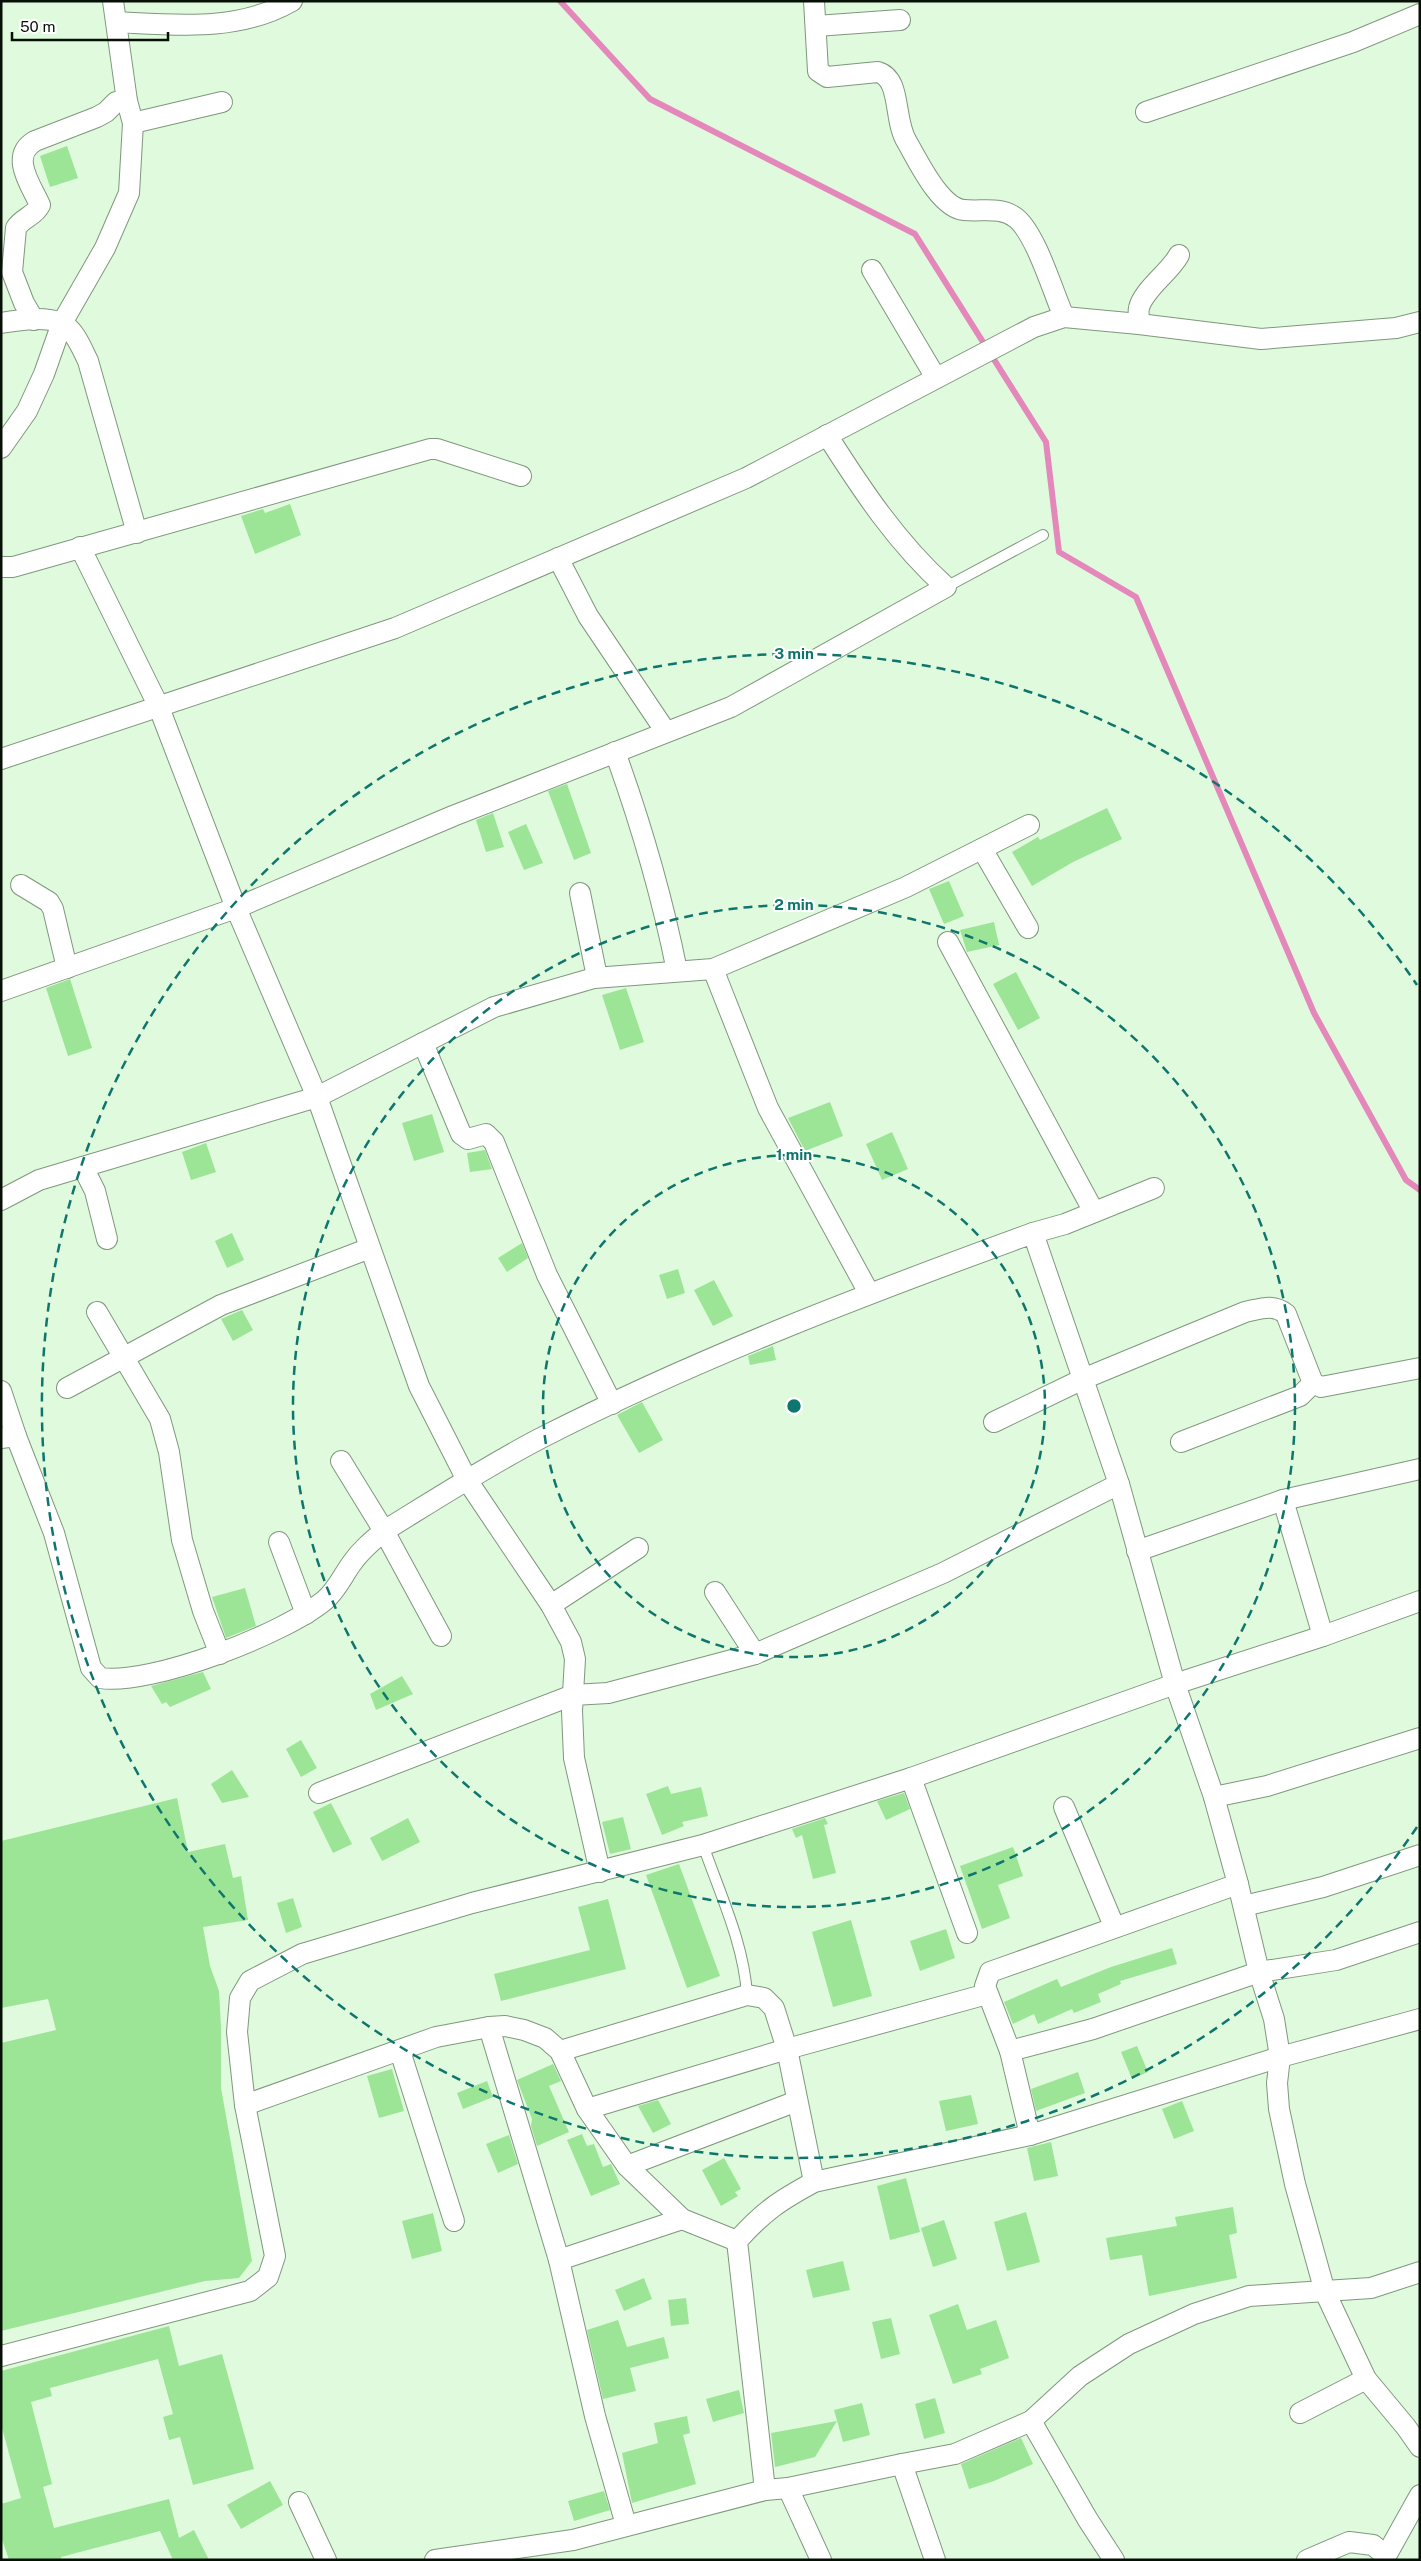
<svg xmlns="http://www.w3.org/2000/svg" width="1421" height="2561" viewBox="0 0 1421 2561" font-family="'Public Sans',sans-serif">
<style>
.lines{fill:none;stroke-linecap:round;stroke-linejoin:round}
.stream{stroke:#e488bb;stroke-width:6}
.building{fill:#9ce597}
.service-casing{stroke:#7f987d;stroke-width:12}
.minor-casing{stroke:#7f987d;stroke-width:22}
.service{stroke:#fff;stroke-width:10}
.minor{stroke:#fff;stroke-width:20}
.ring{fill:none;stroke:#0f766e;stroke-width:2.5;stroke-dasharray:9 6}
.centre{fill:#0f766e;stroke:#fff;stroke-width:2.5}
.ring-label{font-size:15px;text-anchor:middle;font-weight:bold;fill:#0f766e;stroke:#fff;stroke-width:4;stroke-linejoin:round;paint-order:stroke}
</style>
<rect width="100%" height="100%" fill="#e0fadd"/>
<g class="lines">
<polyline class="stream" points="560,1 650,99 915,234 1046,442 1059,552 1136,597 1314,1013 1406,1180 1420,1190"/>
</g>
<g class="building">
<polygon points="67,146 78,178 50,187 40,156"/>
<polygon points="290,504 301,535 255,554 241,516 263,509 265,513"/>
<polygon points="567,784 591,853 574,860 548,791"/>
<polygon points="1107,808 1122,839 1073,862 1032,886 1012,852 1038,837 1040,840"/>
<polygon points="493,813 504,847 486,852 476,820"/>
<polygon points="526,824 543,863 524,870 508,832"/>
<polygon points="949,881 964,916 944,924 929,889"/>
<polygon points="994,922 999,945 967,952 960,930"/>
<polygon points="1016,972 1040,1018 1018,1030 993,984"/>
<polygon points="70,979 92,1048 68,1056 46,988"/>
<polygon points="626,988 644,1042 620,1050 602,995"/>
<polygon points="830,1102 843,1136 805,1151 788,1118"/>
<polygon points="432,1114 444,1152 414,1161 402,1123"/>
<polygon points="892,1132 908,1169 882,1180 866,1144"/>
<polygon points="206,1143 216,1172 191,1180 182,1152"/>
<polygon points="485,1150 492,1169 470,1172 467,1153"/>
<polygon points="232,1233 244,1260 227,1268 215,1241"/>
<polygon points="522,1243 528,1258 507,1272 498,1258"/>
<polygon points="678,1269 685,1293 667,1299 659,1275"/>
<polygon points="714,1280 733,1316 713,1326 694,1290"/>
<polygon points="242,1310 253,1330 233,1341 221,1319"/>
<polygon points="773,1346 776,1360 750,1365 748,1356"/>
<polygon points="642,1402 663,1440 639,1453 617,1415"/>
<polygon points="245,1588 256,1626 226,1638 212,1597"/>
<polygon points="203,1672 211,1689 170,1707 166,1702 162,1704 151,1686"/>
<polygon points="402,1676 413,1694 376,1710 370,1694"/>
<polygon points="301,1740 317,1768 301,1777 286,1749"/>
<polygon points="232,1770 249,1797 222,1803 211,1784"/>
<polygon points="668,1786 671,1794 701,1787 708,1816 682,1822 684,1826 662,1835 646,1794"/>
<polygon points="904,1793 910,1809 886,1820 877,1801"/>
<polygon points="177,1798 188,1852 225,1844 233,1878 241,1876 248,1920 203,1927 210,1966 219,1991 221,2027 221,2088 252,2261 239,2278 205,2281 1,2331 1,2043 56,2030 48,1999 1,2008 1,1841"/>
<polygon points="331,1803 352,1844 333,1853 313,1812"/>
<polygon points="623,1817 631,1849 610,1854 602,1822"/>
<polygon points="408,1818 420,1842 382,1861 370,1838"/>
<polygon points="825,1818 828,1824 824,1825 836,1873 813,1879 802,1835 796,1838 792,1829"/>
<polygon points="1013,1847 1023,1876 998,1885 1010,1918 982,1929 960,1866"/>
<polygon points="679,1864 720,1976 687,1988 646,1875"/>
<polygon points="293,1898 302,1927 286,1933 277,1903"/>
<polygon points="608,1899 626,1969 501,2001 494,1974 590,1950 578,1907"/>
<polygon points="851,1920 872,1996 833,2007 812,1932"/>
<polygon points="946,1929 955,1958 920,1971 910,1941"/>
<polygon points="1172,1948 1177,1964 1120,1981 1121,1984 1098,1994 1101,2002 1074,2013 1072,2009 1038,2024 1034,2014 1013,2024 1004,2002 1057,1979 1061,1987 1111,1967"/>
<polygon points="1137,2046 1148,2072 1132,2079 1121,2052"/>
<polygon points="553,2064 561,2081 549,2086 569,2132 537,2146 531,2126 532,2119 517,2080"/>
<polygon points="392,2069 404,2111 379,2118 367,2076"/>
<polygon points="1078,2072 1085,2093 1036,2111 1031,2089"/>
<polygon points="487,2081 493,2097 463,2109 457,2093"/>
<polygon points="971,2095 978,2124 946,2131 939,2101"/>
<polygon points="658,2100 671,2124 653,2133 638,2106"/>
<polygon points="1182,2101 1194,2131 1174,2139 1162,2109"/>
<polygon points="582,2134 587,2146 594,2144 603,2167 611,2164 620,2184 591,2196 567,2140"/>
<polygon points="509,2135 518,2164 498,2173 486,2144"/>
<polygon points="1051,2142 1058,2176 1034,2181 1027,2148"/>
<polygon points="724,2158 741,2189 735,2192 738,2196 721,2206 702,2170"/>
<polygon points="906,2178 920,2232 890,2240 877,2186"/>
<polygon points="1233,2207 1237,2233 1229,2235 1237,2278 1149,2296 1142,2255 1110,2260 1106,2238 1177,2226 1175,2217"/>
<polygon points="1026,2212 1040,2262 1007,2271 994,2222"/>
<polygon points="433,2213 442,2251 412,2259 402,2221"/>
<polygon points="944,2220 957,2259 933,2267 921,2228"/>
<polygon points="843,2261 850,2290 813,2298 806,2270"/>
<polygon points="644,2278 652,2299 624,2311 615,2290"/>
<polygon points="686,2298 689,2324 671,2326 668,2300"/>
<polygon points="958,2304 967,2330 996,2320 1009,2358 980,2369 982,2374 953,2384 929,2315"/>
<polygon points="891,2318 900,2354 881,2359 872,2322"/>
<polygon points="618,2320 627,2347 664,2337 669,2358 630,2368 636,2391 603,2399 587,2330"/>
<polygon points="169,2326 179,2366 222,2354 254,2469 193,2485 180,2437 169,2440 163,2417 173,2414 158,2359 50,2388 52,2396 31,2402 52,2484 43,2487 54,2528 169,2499 179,2538 194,2530 209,2560 173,2560 160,2531 61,2557 62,2560 9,2560 1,2536 1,2504 21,2498 1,2424 1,2371"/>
<polygon points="739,2390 744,2413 713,2422 706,2399"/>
<polygon points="935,2398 945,2433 924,2439 915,2404"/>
<polygon points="862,2403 870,2435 843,2442 834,2410"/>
<polygon points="687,2416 690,2433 683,2435 696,2484 632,2503 622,2453 658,2443 654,2423"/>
<polygon points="837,2421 815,2457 775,2467 771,2433"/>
<polygon points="1021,2438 1033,2464 994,2481 969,2489 961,2464"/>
<polygon points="270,2481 283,2505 241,2529 227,2505"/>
<polygon points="604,2491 610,2510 574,2521 568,2501"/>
</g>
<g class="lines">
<g class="service-casing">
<g id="service">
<polyline points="946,587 1043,535"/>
<path d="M703,1845C720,1894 744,1944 747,1995"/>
</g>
</g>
<g class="minor-casing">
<g id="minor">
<path d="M814,1L818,71L827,77L878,72C902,79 893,120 907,142C918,161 940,208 964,210C983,212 1000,206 1016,218C1036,234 1053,292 1064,317"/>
<path d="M117,22C177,25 238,32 292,1"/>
<polyline points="816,26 900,20"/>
<polyline points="1146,112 1353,42 1420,14"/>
<polyline points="133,123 222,102"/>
<polyline points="872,270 936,378"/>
<path d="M34,320L24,303L12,272L16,228C22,218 35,216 40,205C31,185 9,156 35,141L97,117L106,112L116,102L127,101"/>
<path d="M1,323C19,320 44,316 61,323C74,328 82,349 88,361L137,533"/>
<path d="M1139,324C1139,319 1138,312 1139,308C1143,290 1170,272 1179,255"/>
<polyline points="1,448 27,411 44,374 62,323 105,248 129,193 133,123 127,101 113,1"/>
<polyline points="80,547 158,705 236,908 317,1097 419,1386 467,1480 551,1605 571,1642 575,1659 572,1711 574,1758 600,1872"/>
<polyline points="558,558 588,616 666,732"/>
<polyline points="1,567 13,567 430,449 437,449 521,476"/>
<path d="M615,752C641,824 662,896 677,971"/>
<polyline points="1,759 395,628 746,478 1034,327 1064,317 1139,324 1261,339 1396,328 1420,322"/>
<polyline points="982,849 1028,928"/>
<polyline points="21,885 49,902 53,909 67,968"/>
<polyline points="580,893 597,977"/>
<polyline points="948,942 1094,1212"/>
<polyline points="713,969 768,1108 869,1293"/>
<path d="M1,991L236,908L453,816L731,707L946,587C897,543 862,490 827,435"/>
<polyline points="423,1043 461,1134 468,1139 486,1134 494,1142 547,1275 612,1404"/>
<polyline points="83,1167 95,1191 107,1239"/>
<polyline points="1,1200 39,1180 317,1097 494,1007 594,978 713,969 906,887 1029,825"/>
<polyline points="1033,1233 1065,1224 1154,1188"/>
<polyline points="97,1312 160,1419 169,1452 182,1540 203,1611 220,1654"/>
<polyline points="67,1388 221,1305 370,1248"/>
<polyline points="1,1391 16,1436"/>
<path d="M994,1422L1083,1379L1245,1312C1260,1309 1273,1303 1286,1314L1313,1383L1321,1387L1420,1368"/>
<path d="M1,1438L16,1436L21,1449L54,1533L91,1668L100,1678C151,1686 286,1633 325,1600C337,1590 343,1575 352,1563C361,1550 372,1541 384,1531C436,1499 487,1466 541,1438C700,1357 866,1294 1033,1233L1119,1484L1175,1684L1214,1797L1238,1884L1259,1972L1274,2019L1280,2057L1277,2083L1279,2109L1295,2184L1325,2292L1366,2379L1406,2427L1420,2447"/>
<polyline points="1181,1442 1300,1396 1313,1383"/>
<polyline points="341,1461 384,1531 441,1636"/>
<polyline points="1283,1500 1323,1636"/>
<polyline points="279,1542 306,1614"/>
<polyline points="1137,1551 1283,1500 1420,1469"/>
<polyline points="715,1592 755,1654"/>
<polyline points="551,1605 638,1548"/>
<polyline points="911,1778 967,1933"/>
<polyline points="319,1793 573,1695 608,1693 755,1654 943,1573 1119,1484"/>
<polyline points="1214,1797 1267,1786 1420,1738"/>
<polyline points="1064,1807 1114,1926"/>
<polyline points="1244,1906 1323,1887 1420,1855"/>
<polyline points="489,2027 559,2260 595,2416 626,2525"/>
<polyline points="400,2051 454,2221"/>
<polyline points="560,2051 747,1995 764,1998 774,2008 787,2049 814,2182"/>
<polyline points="1010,2051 1093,2029 1259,1972 1336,1960 1420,1932"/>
<polyline points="245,2105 436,2037 489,2027 505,2026 524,2030 545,2038 560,2051 587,2109 627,2166 682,2219 737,2241"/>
<polyline points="587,2109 787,2049 987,1994"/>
<polyline points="1030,2135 1010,2051 985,1986 990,1972 1238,1884"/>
<polyline points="627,2166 797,2101"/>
<polyline points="559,2260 682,2219"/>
<polyline points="1,2356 250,2291 268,2277 275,2256 245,2105 237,2032 240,1998 250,1981 302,1954 472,1903 703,1845 911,1778 1175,1684 1323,1636 1420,1601"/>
<polyline points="1300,2413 1366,2379"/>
<polyline points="1031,2421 1088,2520 1114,2560"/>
<polyline points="902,2464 955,2454 1031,2421 1080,2376 1129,2344 1194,2314 1249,2296 1371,2288 1420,2272"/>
<polyline points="788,2488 821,2560"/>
<polyline points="299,2502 326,2560"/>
<polyline points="435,2560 573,2540 765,2490"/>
<path d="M935,2560L902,2464L788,2488L765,2490L737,2241C764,2211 779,2201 814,2182L1030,2135L1280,2057L1420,2019"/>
<polyline points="1307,2560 1349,2542 1373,2545 1386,2556"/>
<polyline points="1386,2560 1386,2556 1420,2495"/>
</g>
</g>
<use href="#service" class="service"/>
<use href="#minor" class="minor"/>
</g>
<g class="ring">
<circle cx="794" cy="1406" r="251"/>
<circle cx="794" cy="1406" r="501"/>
<path d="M1417 1827A752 752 0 1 1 1417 985"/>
</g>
<circle cx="794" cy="1406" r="8" class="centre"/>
<g class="ring-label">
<text x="794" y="659">3 min</text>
<text x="794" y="910">2 min</text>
<text x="794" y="1160">1 min</text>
</g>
<rect width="1421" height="2561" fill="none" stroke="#071007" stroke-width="5"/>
<path d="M12 32v8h156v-8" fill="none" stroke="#071007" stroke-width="2.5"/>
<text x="20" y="32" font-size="15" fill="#071007" stroke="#ffffff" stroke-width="4" paint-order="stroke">50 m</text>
</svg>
